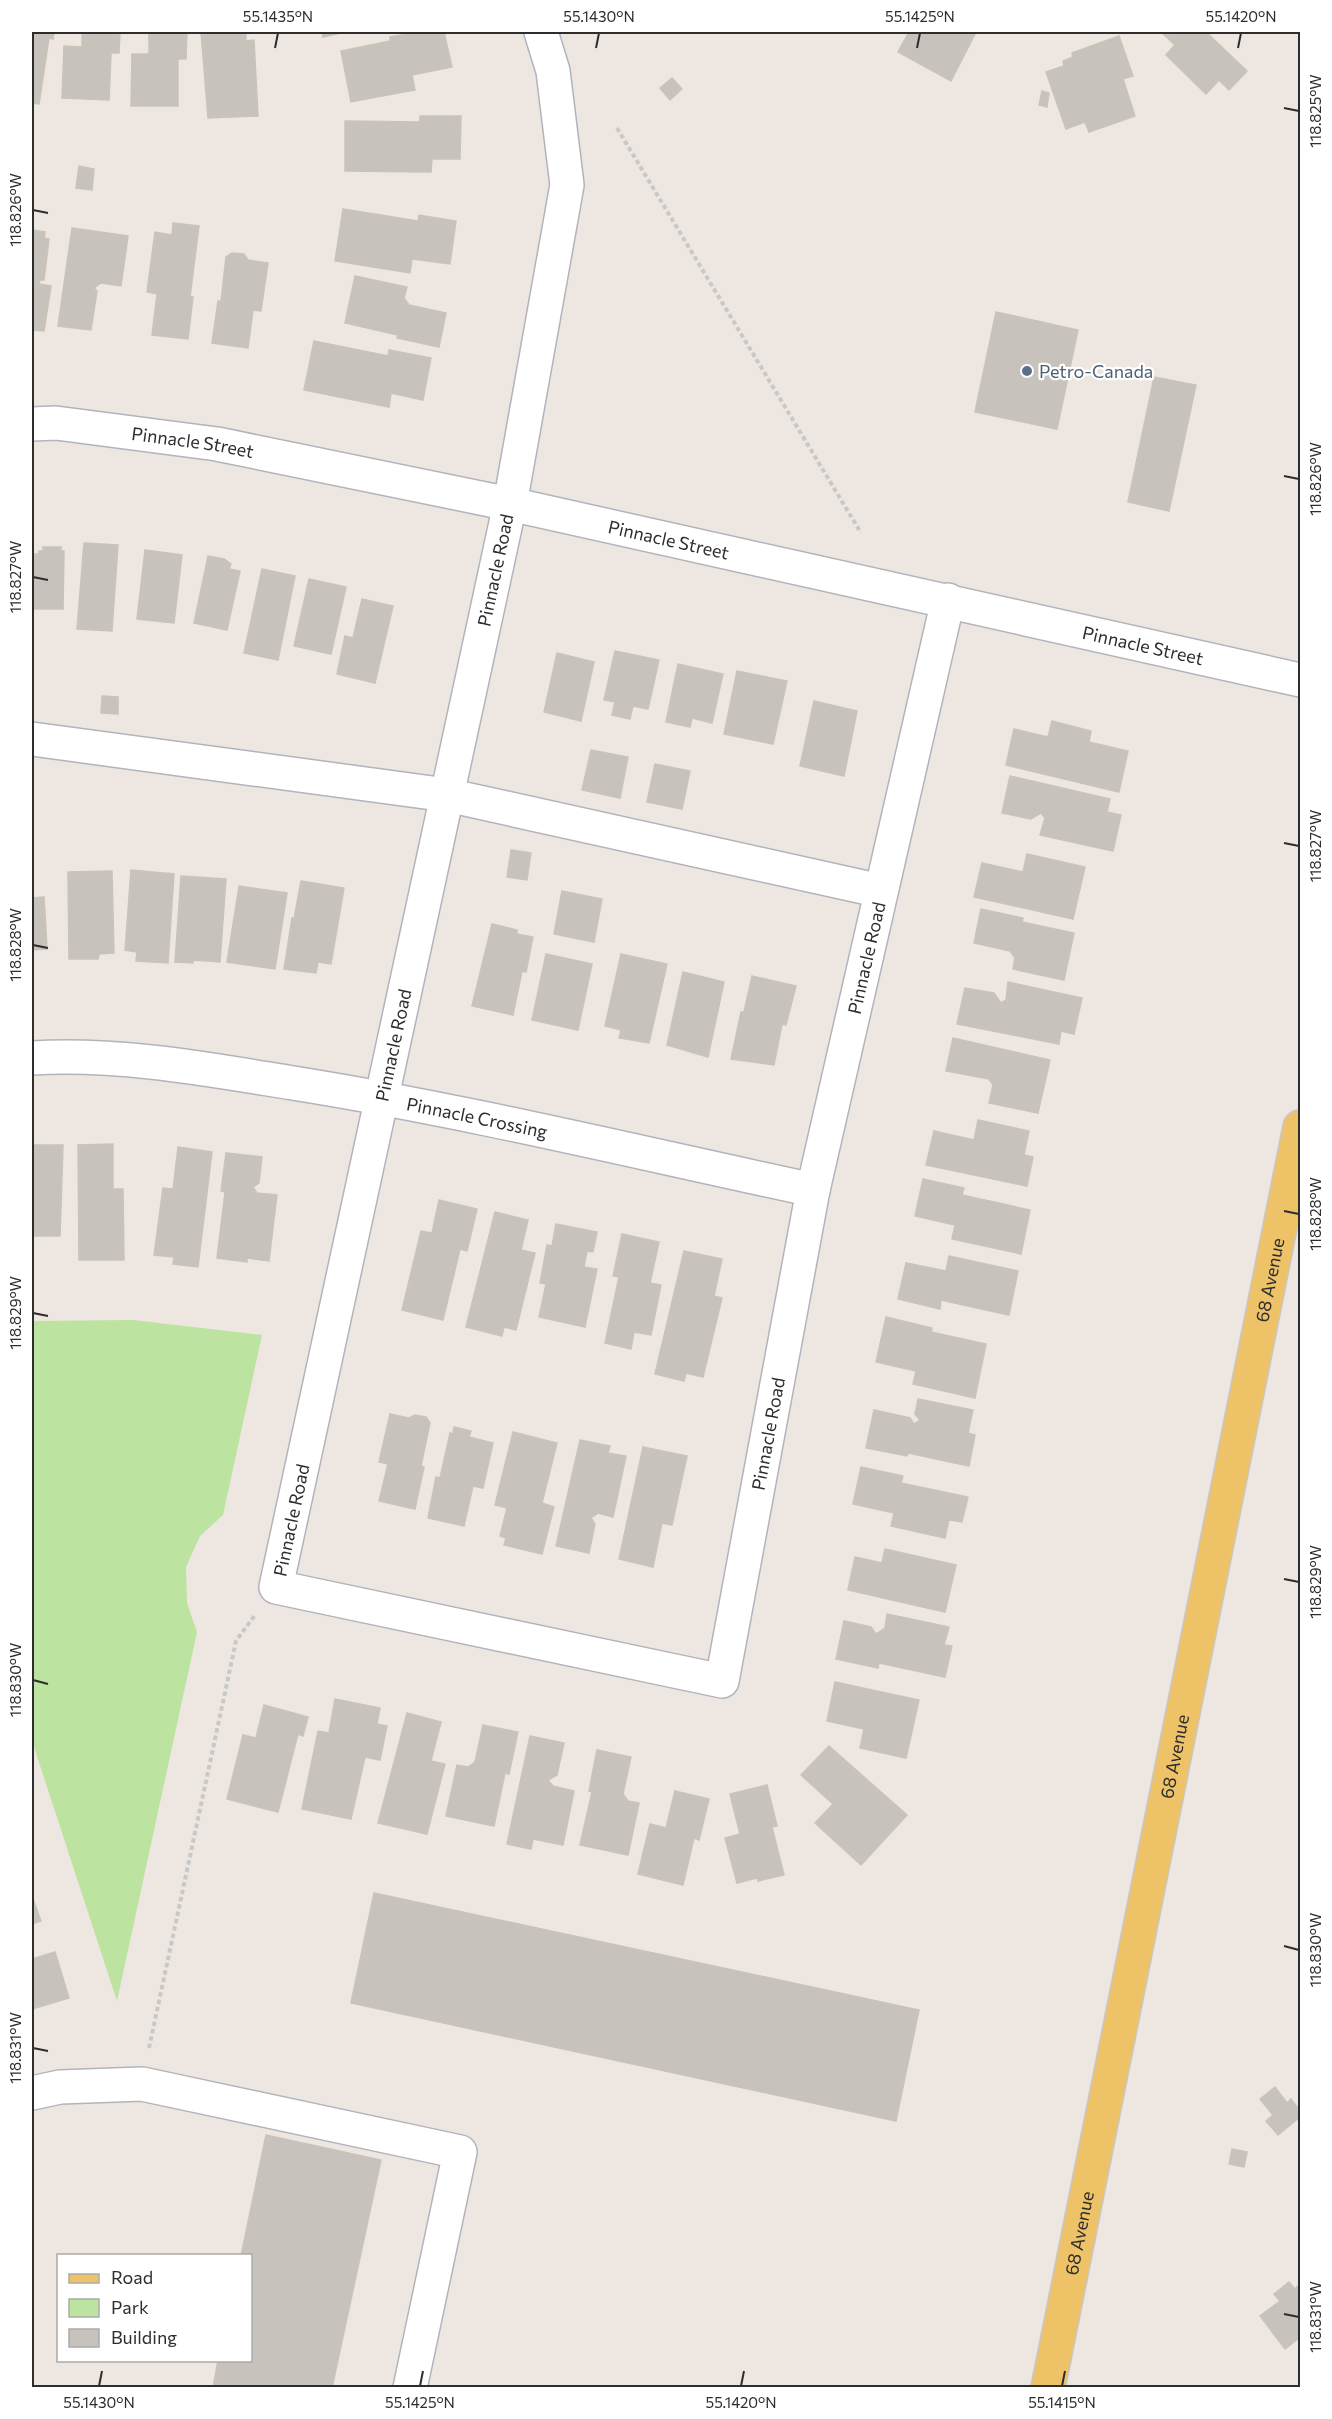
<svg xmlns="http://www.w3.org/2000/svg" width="1332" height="2419" viewBox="0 0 1332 2419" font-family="Commissioner,sans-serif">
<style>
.green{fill:#bce39f}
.building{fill:#c7c2bc;stroke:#cac3ba;stroke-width:1.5}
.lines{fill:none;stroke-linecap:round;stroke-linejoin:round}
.minor-casing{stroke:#b1b4bd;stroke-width:36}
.major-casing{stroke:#c8c8c8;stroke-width:36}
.path{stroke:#c8c8c8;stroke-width:4;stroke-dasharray:4.5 3;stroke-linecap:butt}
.minor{stroke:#fff;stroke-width:33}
.major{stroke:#eec266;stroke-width:33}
.ticks{fill:none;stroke:#2d2d2d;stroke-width:2}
.service-dot{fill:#5c6f8a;stroke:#fff;stroke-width:2}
.labels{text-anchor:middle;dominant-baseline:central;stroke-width:4.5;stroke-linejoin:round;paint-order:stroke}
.service-label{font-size:18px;fill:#4e5e75;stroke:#fff;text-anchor:start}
.street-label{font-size:18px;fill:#2d2d2d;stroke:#fff}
.neatline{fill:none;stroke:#2d2d2d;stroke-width:2}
.ticks-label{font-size:15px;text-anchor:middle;fill:#2d2d2d}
</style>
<rect width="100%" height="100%" fill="#eee7e1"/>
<polygon class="green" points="133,1320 262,1335 223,1515 200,1536 186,1567 187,1603 197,1632 117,2001 32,1741 32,1321"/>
<g class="building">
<polygon points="32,32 54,32 53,39 49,38 39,104 32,103"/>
<polygon points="82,32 120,32 119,53 111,53 109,100 62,98 64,46 82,47"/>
<polygon points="149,32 187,32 186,59 178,59 178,106 131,106 132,54 149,54"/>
<polygon points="201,32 246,32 246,41 254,40 258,116 208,118"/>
<polygon points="322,32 345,32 323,37"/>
<polygon points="420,32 444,32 452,67 412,75 415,90 351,102 341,51 390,41 390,37"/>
<polygon points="909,32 976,32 951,81 898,52"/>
<polygon points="1161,32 1206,32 1247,71 1229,90 1219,80 1206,94 1166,55 1175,45"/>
<polygon points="1119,36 1133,76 1123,79 1135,116 1089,132 1085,122 1066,129 1046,72 1064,66 1063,61 1073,57 1072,53"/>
<polygon points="672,78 682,89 670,100 660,88"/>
<polygon points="1042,91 1049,93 1047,107 1039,105"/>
<polygon points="420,116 461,116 460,159 432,159 431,172 345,171 345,121 420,122"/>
<polygon points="79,166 94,169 92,190 76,188"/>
<polygon points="343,209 418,221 419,215 456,221 450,264 412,259 410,273 335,261"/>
<polygon points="173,223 199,226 190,297 193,297 188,339 152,335 157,294 147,292 155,232 172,235"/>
<polygon points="72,228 128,236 121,286 101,283 94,288 97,291 91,330 58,326"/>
<polygon points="32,230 45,232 44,238 49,239 44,280 40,280 39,284 51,286 44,331 32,330"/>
<polygon points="232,253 244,254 248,260 268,263 261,311 253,310 248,348 212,343 218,301 221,301 226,257"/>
<polygon points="355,276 407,287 404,298 409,305 446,313 439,347 397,338 398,335 345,323"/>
<polygon points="996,312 1078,330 1057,429 975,412"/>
<polygon points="314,341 388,356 389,350 431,358 423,400 391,393 389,407 304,390"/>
<polygon points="1154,377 1196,385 1169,511 1128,502"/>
<polygon points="84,543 118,545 112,631 77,629"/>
<polygon points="43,547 61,547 61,551 64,551 63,609 32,609 32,554 39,554 39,551 43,551"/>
<polygon points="145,550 182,555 174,623 137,619"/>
<polygon points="208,556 224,559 231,564 229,569 240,571 227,630 194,623"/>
<polygon points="262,569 295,576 278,660 244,653"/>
<polygon points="309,579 346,587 331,654 294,646"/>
<polygon points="362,599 393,606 375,683 337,674 345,636 353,638"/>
<polygon points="615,651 659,660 648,709 633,706 630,719 612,715 615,702 604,700"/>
<polygon points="557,653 594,662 581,721 544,712"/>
<polygon points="678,664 723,674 712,723 692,718 690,727 666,722"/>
<polygon points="737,671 787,681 773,744 724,734"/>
<polygon points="102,696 118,697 118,714 101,713"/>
<polygon points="814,701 857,711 844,776 800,766"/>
<polygon points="1052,721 1091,731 1089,742 1128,751 1119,792 1006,765 1014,729 1048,737"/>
<polygon points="591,750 628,757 620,798 582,790"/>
<polygon points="655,764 690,771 682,809 647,802"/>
<polygon points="1010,776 1110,799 1107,812 1121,815 1113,851 1040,835 1045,818 1041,813 1031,819 1002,813"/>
<polygon points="511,850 531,853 527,880 507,877"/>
<polygon points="1027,854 1085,867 1073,919 974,897 982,863 1023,872"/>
<polygon points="131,870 174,874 168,963 136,961 137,952 125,950"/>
<polygon points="112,871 114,953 99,954 98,959 69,959 68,872"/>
<polygon points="181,876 226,879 220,962 193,960 193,963 175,962"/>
<polygon points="301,881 344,888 331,964 318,962 316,973 284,969 292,918 294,919"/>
<polygon points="239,886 287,893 275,969 227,962"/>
<polygon points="562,891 602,899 594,942 554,934"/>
<polygon points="44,897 47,949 32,950 32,898"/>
<polygon points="981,909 1023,918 1022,922 1074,933 1064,980 1013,969 1015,958 1010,951 974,943"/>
<polygon points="492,924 517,930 517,934 533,937 526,972 522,971 513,1015 472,1006"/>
<polygon points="546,954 592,964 578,1030 532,1020"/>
<polygon points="621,954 667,964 649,1043 619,1038 621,1030 605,1026"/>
<polygon points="683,972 724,982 708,1057 667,1045"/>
<polygon points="752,976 796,986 786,1025 782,1024 774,1065 731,1059 741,1012 744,1012"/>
<polygon points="1008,982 1082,998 1074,1034 1061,1031 1059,1044 957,1024 965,988 994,993 1001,1003 1006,1000"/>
<polygon points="953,1038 1050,1060 1038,1113 989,1103 993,1085 989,1079 946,1071"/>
<polygon points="978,1120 1029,1131 1024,1155 1033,1157 1027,1186 926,1165 934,1131 974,1140"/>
<polygon points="113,1144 113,1189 123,1189 124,1260 79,1260 78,1145"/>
<polygon points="32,1145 63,1145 60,1236 32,1236"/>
<polygon points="178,1147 212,1152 198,1267 173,1264 174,1257 154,1255 163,1188 173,1189"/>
<polygon points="226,1153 262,1157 259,1183 253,1187 257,1193 277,1195 269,1261 247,1258 247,1262 217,1258 225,1192 221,1191"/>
<polygon points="923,1179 964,1188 962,1195 1030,1210 1021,1254 952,1239 955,1225 915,1216"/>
<polygon points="439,1200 477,1209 467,1251 460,1249 443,1320 402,1310 421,1231 432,1233"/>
<polygon points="495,1212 528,1220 521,1250 535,1253 516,1330 504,1327 502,1336 466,1327"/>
<polygon points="556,1224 597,1232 593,1252 587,1251 584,1267 597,1269 585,1327 539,1317 546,1284 540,1283 547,1245 552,1246"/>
<polygon points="622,1234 659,1242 650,1283 661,1285 651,1335 634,1332 631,1349 605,1343 619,1277 613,1276"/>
<polygon points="684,1251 722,1259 714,1296 722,1298 703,1377 686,1373 684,1381 655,1374"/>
<polygon points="949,1256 1018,1271 1009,1315 941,1300 940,1309 898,1299 906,1263 946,1271"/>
<polygon points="886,1317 932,1328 931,1332 986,1344 975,1398 913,1384 916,1371 876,1362"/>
<polygon points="918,1399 973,1410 968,1433 975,1435 969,1466 908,1453 907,1456 866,1448 874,1410 910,1418 914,1424 920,1420 915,1414"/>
<polygon points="390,1414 409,1418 415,1415 426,1417 430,1423 421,1466 424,1467 415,1509 379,1501 388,1464 379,1462"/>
<polygon points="454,1427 471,1431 469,1437 493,1443 483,1488 473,1486 464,1526 428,1518 436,1477 440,1478 450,1433 453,1434"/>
<polygon points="513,1432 557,1443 542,1503 554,1507 542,1554 504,1545 506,1538 500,1536 507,1508 495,1505"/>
<polygon points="580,1440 610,1446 608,1453 626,1456 613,1517 598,1513 591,1518 595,1524 589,1553 556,1546"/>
<polygon points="643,1447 687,1456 672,1525 662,1523 653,1567 619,1559"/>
<polygon points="861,1467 903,1476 901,1483 968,1497 962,1522 949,1520 945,1538 891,1526 894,1513 853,1504"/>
<polygon points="885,1549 956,1565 945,1612 848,1590 855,1557 882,1563"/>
<polygon points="887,1614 949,1627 944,1645 952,1646 945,1677 879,1663 878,1668 836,1659 844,1621 871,1627 876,1634 885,1628"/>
<polygon points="835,1682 919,1700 906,1758 860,1748 864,1729 827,1721"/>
<polygon points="335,1699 380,1708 377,1724 387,1726 380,1760 365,1757 351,1819 302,1809 318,1731 329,1733"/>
<polygon points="264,1705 308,1717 303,1736 298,1734 278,1812 227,1799 243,1735 256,1738"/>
<polygon points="407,1713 441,1722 431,1761 445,1764 427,1834 378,1823"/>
<polygon points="483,1725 518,1732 509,1774 505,1773 494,1826 446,1816 457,1765 468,1767 475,1762"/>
<polygon points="530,1736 564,1743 557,1775 548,1780 553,1786 574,1791 563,1845 533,1839 531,1849 507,1844"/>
<polygon points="829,1746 907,1815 861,1865 815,1823 833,1804 801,1775"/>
<polygon points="597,1750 631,1757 623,1794 628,1801 639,1803 628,1855 580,1845 592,1792 589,1791"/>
<polygon points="767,1785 777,1826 772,1827 784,1875 758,1881 757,1878 737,1883 725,1838 740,1834 730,1794"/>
<polygon points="675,1791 709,1799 699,1840 694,1838 683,1885 638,1874 650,1824 666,1828"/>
<polygon points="374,1893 919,2010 896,2121 351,2003"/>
<polygon points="32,1896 41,1921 32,1924"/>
<polygon points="55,1952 69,1998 32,2009 32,1959"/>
<polygon points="1275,2087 1287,2103 1291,2099 1300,2111 1300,2117 1278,2135 1266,2121 1273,2115 1260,2099"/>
<polygon points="266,2135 381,2160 332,2388 213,2388 218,2360 250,2360 250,2256 241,2256"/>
<polygon points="1232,2149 1247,2152 1244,2167 1229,2164"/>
<polygon points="1289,2282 1295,2289 1298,2286 1300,2289 1300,2343 1298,2339 1285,2349 1260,2316 1280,2301 1274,2294"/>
</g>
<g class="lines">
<g class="minor-casing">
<g id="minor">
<path id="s1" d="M541,32L553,71L567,185L510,504L276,1587L722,1681L813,1190L948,600"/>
<path id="s2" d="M32,424L56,423L217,444L510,504L1300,680"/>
<polyline points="32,739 447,795 881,891"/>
<path id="s3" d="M32,1058C120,1053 206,1069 293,1083C468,1111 640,1153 813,1190"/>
<polyline points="32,2093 60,2087 142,2084 460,2152 410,2388"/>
</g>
</g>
<g class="major-casing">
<g id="major">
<path id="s4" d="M1048,2388L1300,1127"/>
</g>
</g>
<g class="path">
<polyline points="617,128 861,533"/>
<polyline points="149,2048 236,1641 255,1615"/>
</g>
<use href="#minor" class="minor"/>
<use href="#major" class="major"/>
</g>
<path class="ticks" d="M275,48L278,33M596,48L599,33M917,48L920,33M1238,48L1241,33M1284,108L1299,111M33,210L48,213M1284,476L1299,479M33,577L48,580M1284,843L1299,846M33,945L48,948M1284,1211L1299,1214M33,1313L48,1316M1284,1579L1299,1582M33,1680L48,1684M1284,1946L1299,1950M33,2048L48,2051M1284,2314L1299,2317M99,2386L102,2371M420,2386L423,2371M741,2386L744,2371M1062,2386L1065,2371"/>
<circle class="service-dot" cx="1027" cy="371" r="6"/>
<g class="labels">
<g class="service-label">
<text x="1039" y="371">Petro-Canada</text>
</g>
<g class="street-label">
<text stroke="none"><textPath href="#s2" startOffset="162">Pinnacle Street</textPath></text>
<text stroke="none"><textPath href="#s2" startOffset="648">Pinnacle Street</textPath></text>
<text transform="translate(495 570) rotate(-78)">Pinnacle Road</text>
<text stroke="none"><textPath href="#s2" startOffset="1134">Pinnacle Street</textPath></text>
<text stroke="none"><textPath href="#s1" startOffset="2781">Pinnacle Road</textPath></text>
<text transform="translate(393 1045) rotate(-78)">Pinnacle Road</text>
<text stroke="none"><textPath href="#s3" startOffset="450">Pinnacle Crossing</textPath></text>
<text stroke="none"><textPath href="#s4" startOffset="1130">68 Avenue</textPath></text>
<text stroke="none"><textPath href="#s1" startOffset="2295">Pinnacle Road</textPath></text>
<text transform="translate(291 1520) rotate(-78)">Pinnacle Road</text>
<text stroke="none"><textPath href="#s4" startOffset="644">68 Avenue</textPath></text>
<text stroke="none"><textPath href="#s4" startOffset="158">68 Avenue</textPath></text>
</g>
</g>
<rect width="1332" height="2419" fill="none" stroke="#ffffff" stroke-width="66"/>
<rect x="57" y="2254" width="195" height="108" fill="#ffffff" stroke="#ababab" stroke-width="1.5"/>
<rect x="69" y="2274" width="30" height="9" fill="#eec266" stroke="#ababab" stroke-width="1.5"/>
<text x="111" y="2284" font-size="18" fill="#2d2d2d">Road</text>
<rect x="69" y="2299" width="30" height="18" fill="#bce39f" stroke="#ababab" stroke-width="1.5"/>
<text x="111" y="2314" font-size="18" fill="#2d2d2d">Park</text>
<rect x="69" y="2329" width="30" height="18" fill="#c7c2bc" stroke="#ababab" stroke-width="1.5"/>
<text x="111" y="2344" font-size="18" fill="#2d2d2d">Building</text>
<rect x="33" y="33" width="1266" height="2353" class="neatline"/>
<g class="ticks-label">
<text x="278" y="22">55.1435°N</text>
<text x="599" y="22">55.1430°N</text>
<text x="920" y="22">55.1425°N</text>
<text x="1241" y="22">55.1420°N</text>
<text transform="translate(1316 111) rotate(-90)" y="5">118.825°W</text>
<text transform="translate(16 210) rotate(-90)" y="5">118.826°W</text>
<text transform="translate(1316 479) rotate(-90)" y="5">118.826°W</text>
<text transform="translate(16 577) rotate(-90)" y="5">118.827°W</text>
<text transform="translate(1316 846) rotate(-90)" y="5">118.827°W</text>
<text transform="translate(16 945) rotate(-90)" y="5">118.828°W</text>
<text transform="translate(1316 1214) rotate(-90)" y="5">118.828°W</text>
<text transform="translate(16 1313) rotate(-90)" y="5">118.829°W</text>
<text transform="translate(1316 1582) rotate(-90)" y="5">118.829°W</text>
<text transform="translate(16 1680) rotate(-90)" y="5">118.830°W</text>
<text transform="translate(1316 1950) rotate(-90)" y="5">118.830°W</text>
<text transform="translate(16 2048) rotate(-90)" y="5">118.831°W</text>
<text transform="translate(1316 2317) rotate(-90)" y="5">118.831°W</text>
<text x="99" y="2408">55.1430°N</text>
<text x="420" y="2408">55.1425°N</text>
<text x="741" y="2408">55.1420°N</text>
<text x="1062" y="2408">55.1415°N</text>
</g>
</svg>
